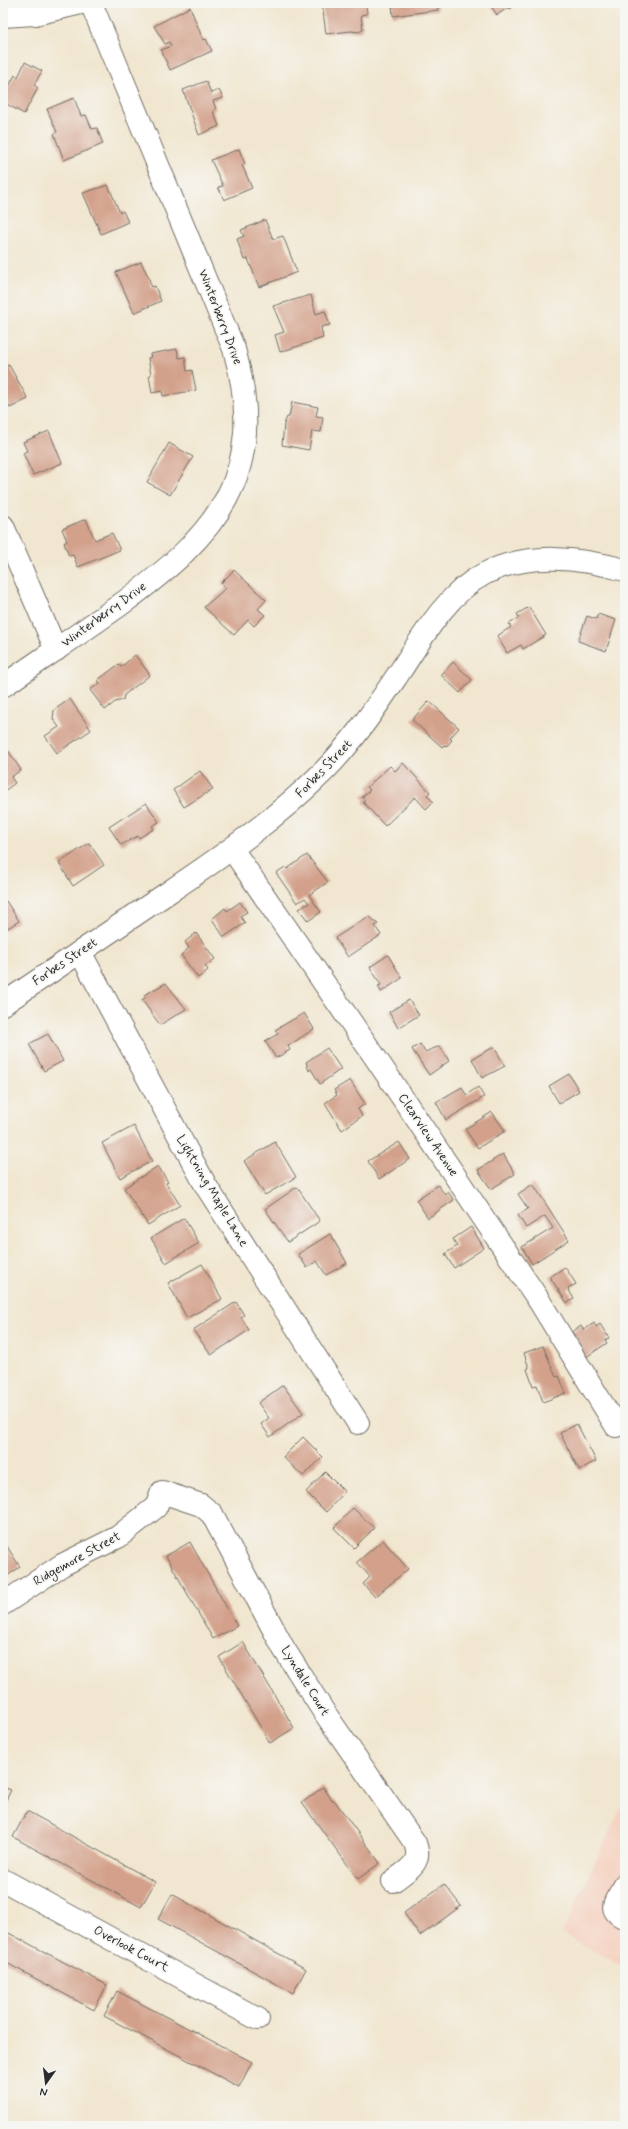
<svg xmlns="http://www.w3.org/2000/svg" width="628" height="2129" viewBox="0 0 628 2129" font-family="Mynerve,sans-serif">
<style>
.built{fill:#f5d3c2}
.building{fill:#d3a18b}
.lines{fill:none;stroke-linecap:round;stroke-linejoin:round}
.minor-casing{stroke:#706c64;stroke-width:24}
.minor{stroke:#fff;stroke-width:22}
.labels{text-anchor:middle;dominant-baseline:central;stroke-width:3.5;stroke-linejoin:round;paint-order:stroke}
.street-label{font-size:13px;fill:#2b2b2b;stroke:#f6f6f2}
</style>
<rect width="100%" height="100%" fill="#f6f6f2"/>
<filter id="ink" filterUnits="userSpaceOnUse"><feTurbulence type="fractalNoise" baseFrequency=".025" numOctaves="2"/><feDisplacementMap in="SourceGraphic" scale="8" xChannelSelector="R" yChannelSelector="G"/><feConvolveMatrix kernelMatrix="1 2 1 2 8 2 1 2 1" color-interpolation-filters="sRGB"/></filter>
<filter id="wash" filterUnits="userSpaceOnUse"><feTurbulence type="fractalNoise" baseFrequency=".012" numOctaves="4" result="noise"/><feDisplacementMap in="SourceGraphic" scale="16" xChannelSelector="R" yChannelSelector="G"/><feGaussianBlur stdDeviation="0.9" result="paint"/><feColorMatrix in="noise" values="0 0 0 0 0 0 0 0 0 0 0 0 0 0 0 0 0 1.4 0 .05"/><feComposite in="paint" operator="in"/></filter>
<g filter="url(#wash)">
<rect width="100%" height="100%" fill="#f1e6cf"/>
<polygon class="built" points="620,1809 625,1812 625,1968 562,1933"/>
<g id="blocks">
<g class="building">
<polygon points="322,3 366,3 367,14 361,15 363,30 359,32 351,31 326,34"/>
<polygon points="392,3 437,3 438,10 393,16"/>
<polygon points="489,3 516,3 517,4 510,9 509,7 497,15"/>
<polygon points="190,7 203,40 206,39 212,51 170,70 161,50 171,46 169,42 165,44 154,26"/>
<polygon points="25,62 42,71 34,85 38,88 24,114 3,102 3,97 15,75 18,77"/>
<polygon points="206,81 211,93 219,90 223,98 213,101 216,109 213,111 219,126 199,135 183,90"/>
<polygon points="74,98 81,116 86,115 92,129 97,128 103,144 64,160 54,134 57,132 47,109"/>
<polygon points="239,149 245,164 242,165 252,188 224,200 218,187 223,186 211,160"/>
<polygon points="108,185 120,213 123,211 128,222 101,234 83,193"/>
<polygon points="265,220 273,239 283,236 297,272 259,287 248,259 244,260 237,239 244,236 241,230"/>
<polygon points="141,262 150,280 149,281 152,287 155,286 161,301 134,313 116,272"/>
<polygon points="311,295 316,314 325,311 330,325 321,327 323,338 280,352 275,335 284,332 273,306"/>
<polygon points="177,349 179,358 185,357 187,371 192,370 196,390 163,396 162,391 152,393 149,375 151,375 148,358 151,357 150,354"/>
<polygon points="9,365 28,399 10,408 5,399 3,401 3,368"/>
<polygon points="292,402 318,407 316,416 323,417 321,432 312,431 309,450 282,445 284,424 287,417 289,417"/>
<polygon points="49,431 62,463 33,475 23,453 27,451 23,442"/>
<polygon points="169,443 193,457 170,495 147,482"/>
<polygon points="86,519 95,540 112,533 120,550 78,567 73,555 69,556 64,543 67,541 62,529"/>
<polygon points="234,570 266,600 258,609 265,615 254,626 248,620 234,635 204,607 226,588 221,583"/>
<polygon points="529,607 546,635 523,649 521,645 507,653 497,636 511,627 509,624 519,618 517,614"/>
<polygon points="598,614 616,620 606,651 578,641 587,616 596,619"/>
<polygon points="135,655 150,675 124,695 123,700 115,702 105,710 90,690 100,683 98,680 119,664 121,667"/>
<polygon points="453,662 472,680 460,693 441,675"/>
<polygon points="70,699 91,730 57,753 45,736 59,727 53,719 54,710"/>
<polygon points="429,701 459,728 450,738 452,740 446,747 444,745 442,747 412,720"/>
<polygon points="7,749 21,770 11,777 15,783 3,792 3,752"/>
<polygon points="403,763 430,792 427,795 433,802 426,809 415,797 385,826 363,802 365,800 362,797 370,790 367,787 390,766 395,771"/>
<polygon points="200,771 213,789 184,807 173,790"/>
<polygon points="146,803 159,822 152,826 154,829 139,838 138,836 121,845 109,827"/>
<polygon points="89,843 104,865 73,886 59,863"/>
<polygon points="307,855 328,882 309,895 321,912 308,921 299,909 309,903 305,898 297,903 276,873 285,867 287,869"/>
<polygon points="6,901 19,921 3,931 3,903"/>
<polygon points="240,902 247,912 240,916 245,923 224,937 212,919 225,908 227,911"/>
<polygon points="369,916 378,924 375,926 381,935 348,957 335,938"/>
<polygon points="196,933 215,959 205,966 208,970 198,978 181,955 189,948 185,942"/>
<polygon points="388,955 402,978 381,992 378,986 381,985 370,967"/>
<polygon points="166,983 186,1009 160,1025 142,1000 146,997 144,995"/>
<polygon points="409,1000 419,1015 398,1028 389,1012"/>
<polygon points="304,1013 314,1029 288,1046 290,1050 276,1058 265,1041 278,1034 275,1030"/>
<polygon points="48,1034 63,1061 44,1071 29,1044"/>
<polygon points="420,1044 425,1052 440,1046 449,1061 429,1075 412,1049"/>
<polygon points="494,1047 505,1066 482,1078 472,1059"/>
<polygon points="327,1048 341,1069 320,1084 311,1069 309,1071 306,1062"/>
<polygon points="569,1074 579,1091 559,1103 549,1086"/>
<polygon points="350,1080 365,1104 358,1109 362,1116 342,1130 325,1103 337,1095 334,1090"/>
<polygon points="462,1087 466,1095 478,1087 484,1097 446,1120 436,1102"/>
<polygon points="492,1112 505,1131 478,1148 465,1129"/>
<polygon points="134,1126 152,1161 120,1178 102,1143"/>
<polygon points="275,1142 296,1177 265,1195 244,1161"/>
<polygon points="399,1142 410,1159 379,1179 368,1161"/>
<polygon points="503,1154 515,1174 491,1189 478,1170"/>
<polygon points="158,1166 168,1182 166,1183 180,1205 148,1225 124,1188"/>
<polygon points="533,1184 569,1240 532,1264 522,1247 553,1228 545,1216 526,1228 518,1215 528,1209 518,1194"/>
<polygon points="438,1185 445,1195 448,1192 454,1200 428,1218 416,1200"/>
<polygon points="297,1187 320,1221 288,1242 265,1209"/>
<polygon points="184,1218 199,1243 166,1263 151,1238"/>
<polygon points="471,1227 484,1248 454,1268 445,1254 457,1246 453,1239"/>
<polygon points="330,1234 347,1263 326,1275 317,1261 307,1268 298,1254"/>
<polygon points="202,1264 222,1299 187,1318 168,1283"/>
<polygon points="565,1267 576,1284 568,1289 574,1299 567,1303 550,1277"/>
<polygon points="236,1302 244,1315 241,1317 249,1330 211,1355 193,1330"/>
<polygon points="594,1323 596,1327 600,1324 609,1338 605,1340 607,1343 582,1360 569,1340 575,1336 572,1332 581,1326 584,1330"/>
<polygon points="543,1346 556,1377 559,1376 566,1393 543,1402 537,1385 533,1386 527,1369 529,1368 524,1353"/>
<polygon points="283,1385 303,1413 270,1437 261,1424 269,1418 258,1403"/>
<polygon points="577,1424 596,1461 579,1470 560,1433"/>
<polygon points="303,1437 323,1457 303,1476 283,1457"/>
<polygon points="325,1472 345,1492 326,1512 306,1492"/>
<polygon points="353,1508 374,1528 354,1548 334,1528"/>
<polygon points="3,1540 20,1567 3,1579"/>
<polygon points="383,1540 408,1569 375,1597 363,1584 370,1577 357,1562"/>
<polygon points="190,1542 237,1626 213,1639 166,1556"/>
<polygon points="243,1642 294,1728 270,1743 219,1657"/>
<polygon points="3,1787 11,1790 3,1806"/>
<polygon points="323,1787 332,1800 334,1800 380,1863 358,1879 302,1803"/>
<polygon points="27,1811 155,1882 141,1907 13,1837"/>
<polygon points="444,1884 461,1906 420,1936 404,1913"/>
<polygon points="172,1894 306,1969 293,1993 158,1919"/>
<polygon points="3,1930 107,1985 94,2010 3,1961"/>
<polygon points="117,1991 252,2062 239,2087 104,2016"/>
</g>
</g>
</g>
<g filter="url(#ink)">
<use href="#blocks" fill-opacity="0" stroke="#706c64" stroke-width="1"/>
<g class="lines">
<g class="minor-casing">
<g id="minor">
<polyline points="3,16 35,14 81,3"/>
<polyline points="3,526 56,650"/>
<path d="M3,686C42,659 82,632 120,605C217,534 270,475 234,349L91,3"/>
<polyline points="232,849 377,1060 538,1299 616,1426"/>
<polyline points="80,952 206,1186 358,1423"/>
<path d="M3,1004C57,967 112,931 166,894C221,857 276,819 324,771C353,742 376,707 399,673C422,638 446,594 484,574C528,551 580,558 625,570"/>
<path d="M3,1604L62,1565L118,1537L156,1507L162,1492L201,1505L212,1514L284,1649L322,1709L415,1843C423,1863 408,1870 393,1881"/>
<polyline points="3,1880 258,2019"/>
<path d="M625,1885C617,1900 605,1909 625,1918"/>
</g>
</g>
<use href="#minor" class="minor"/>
</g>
</g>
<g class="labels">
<g class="street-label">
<text transform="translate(220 317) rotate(69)">Winterberry Drive</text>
<text transform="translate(104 615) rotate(-36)">Winterberry Drive</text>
<text transform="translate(324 769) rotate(-46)">Forbes Street</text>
<text transform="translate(65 962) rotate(-34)">Forbes Street</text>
<text transform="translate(428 1135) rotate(56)">Clearview Avenue</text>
<text transform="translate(212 1191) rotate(59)">Lightning Maple Lane</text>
<text transform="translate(77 1559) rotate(-29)">Ridgemore Street</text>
<text transform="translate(305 1681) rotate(58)">Lyndale Court</text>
<text transform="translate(131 1949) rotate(28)">Overlook Court</text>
</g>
</g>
<rect width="628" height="2129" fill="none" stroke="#f6f6f2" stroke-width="16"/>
<g transform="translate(46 2083) rotate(194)" stroke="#f6f6f2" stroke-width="3" paint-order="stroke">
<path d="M0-3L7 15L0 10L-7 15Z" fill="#2b2b2b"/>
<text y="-6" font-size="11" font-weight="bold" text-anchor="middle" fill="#2b2b2b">N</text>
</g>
</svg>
